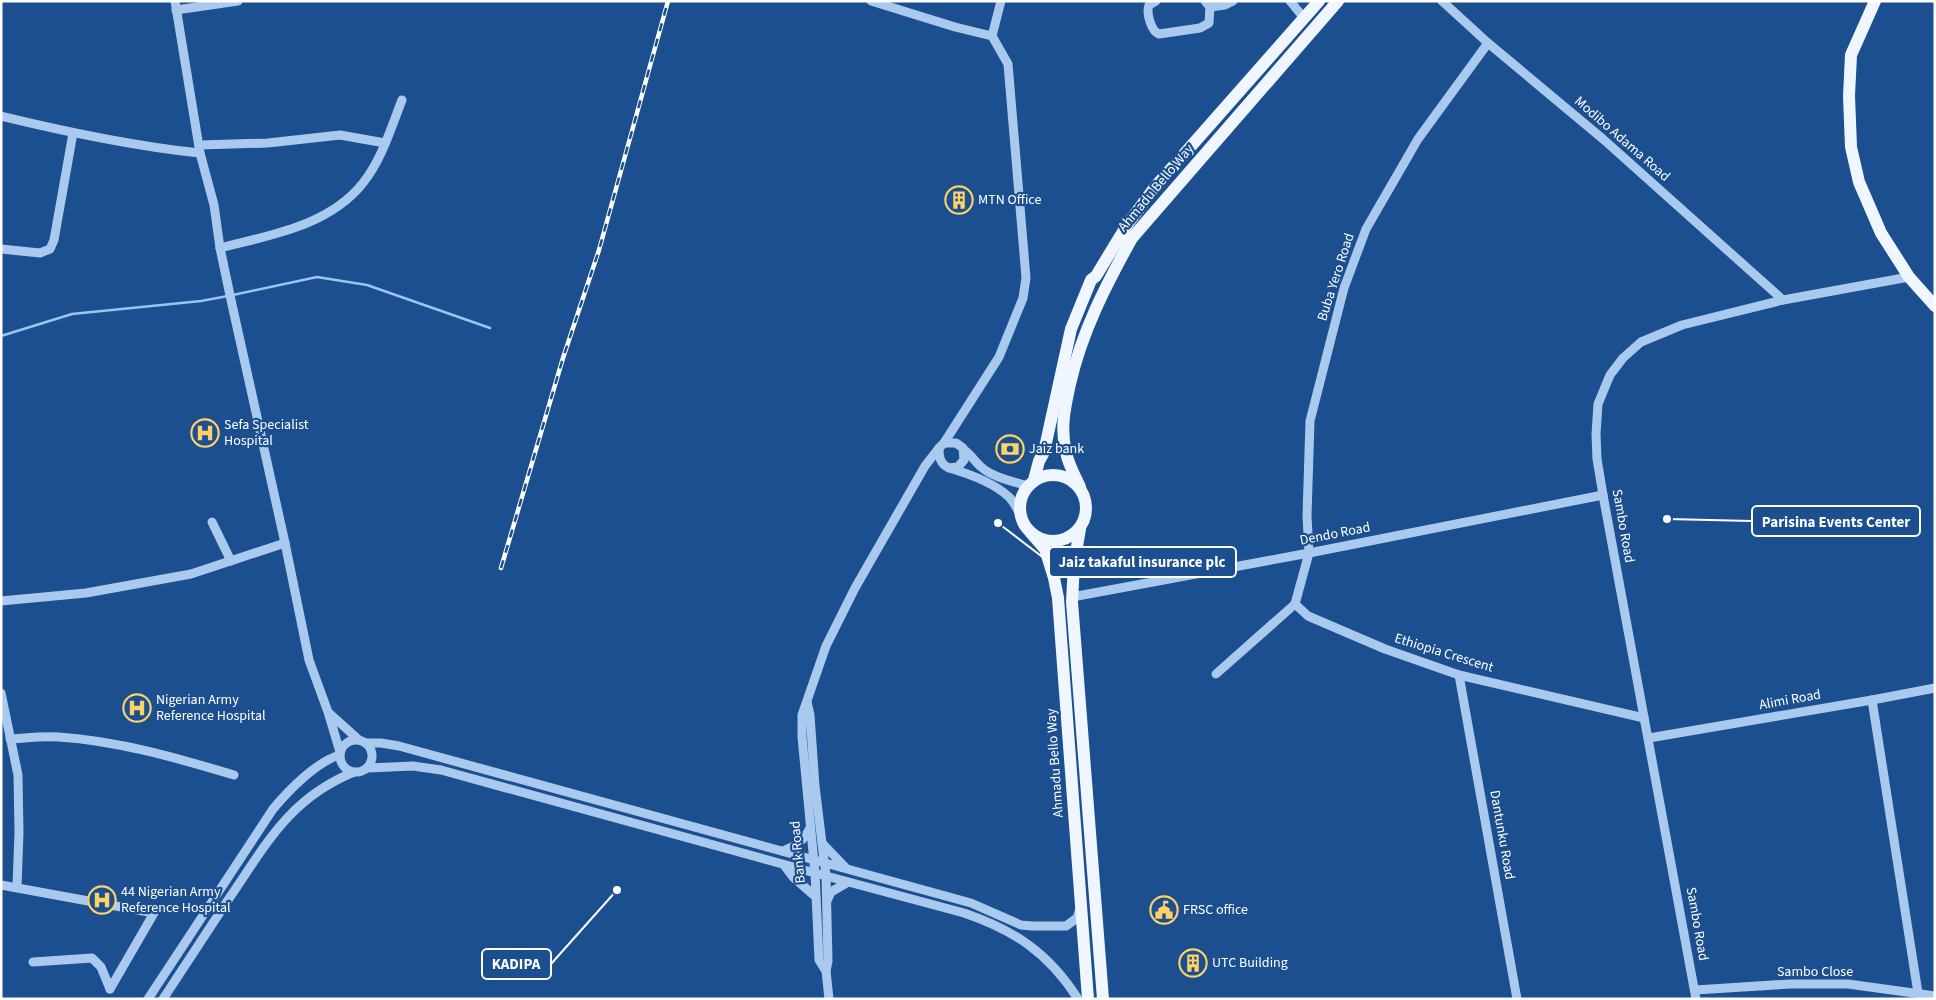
<svg xmlns="http://www.w3.org/2000/svg" width="1936" height="1000" viewBox="0 0 1936 1000" font-family="'Source Sans 3',sans-serif">
<style>
.lines{fill:none;stroke-linecap:round;stroke-linejoin:round}
.stream{stroke:#9cc4f0;stroke-width:2.5}
.minor{stroke:#a9c9ee;stroke-width:9}
.major{stroke:#f0f6ff;stroke-width:12}
.rail-casing{stroke:#fff;stroke-width:4.5}
.rail{stroke:#1b4f8f;stroke-width:2.5;stroke-dasharray:8;stroke-linecap:butt}
.labels{text-anchor:middle;dominant-baseline:central;stroke-width:4.5;stroke-linejoin:round;paint-order:stroke}
.street-label{font-size:14px;fill:#fff;stroke:#1b4f8f}
.poi-label{font-size:14px;fill:#fff;stroke:#1b4f8f;text-anchor:start}
.leader{fill:none;stroke:#fff;stroke-width:2}
.callout-dot{fill:#fff;stroke:#1b4f8f;stroke-width:2}
.callout{fill:#1b4f8f;stroke:#fff;stroke-width:2}
.callout-label{font-size:15px;text-anchor:middle;font-weight:bold;fill:#fff}
</style>
<rect width="100%" height="100%" fill="#1b4f8f"/>
<g class="lines">
<g class="stream">
<polyline points="233,295 317,277 367,285 490,328"/>
<polyline points="1,336 72,314 201,301 228,296"/>
</g>
<g class="minor">
<polyline points="175,1 200,153 214,205 220,248 231,300 285,543 309,660 328,712 340,752"/>
<polyline points="871,1 955,27 992,36 1008,64 1026,278 1023,298 999,357 944,443"/>
<path d="M1156,1L1149,5C1146,13 1151,31 1159,34L1200,28L1209,23L1210,7L1205,1"/>
<polyline points="1290,1 1304,18"/>
<polyline points="1442,1 1488,43 1603,139 1783,300"/>
<polyline points="1210,7 1225,5 1233,1"/>
<polyline points="176,10 238,1"/>
<polyline points="992,36 1001,1"/>
<polyline points="1488,43 1418,139 1366,229 1344,288 1310,421 1307,516 1309,553 1295,604 1308,616 1385,649 1459,675 1644,718"/>
<path d="M1,116C67,132 133,146 200,153"/>
<polyline points="200,145 268,143 340,135 385,143"/>
<path d="M220,248C270,235 329,226 363,183C382,159 391,128 402,100"/>
<polyline points="1,249 40,253 50,249 54,240 73,133"/>
<path d="M944,443H956L963,448L964,460L958,467L949,468C940,464 939,457 939,448Z"/>
<path d="M963,449C970,454 974,460 980,466C993,478 1012,481 1028,486"/>
<path d="M949,468C970,474 993,482 1009,497C1014,502 1017,509 1020,514"/>
<polyline points="212,522 231,561"/>
<polyline points="1072,597 1309,553 1603,495"/>
<polyline points="1,601 86,593 191,574 285,543"/>
<polyline points="1216,674 1295,604"/>
<polyline points="1459,675 1517,999"/>
<polyline points="1,693 18,775 19,832 17,887"/>
<polyline points="1872,700 1918,993"/>
<polyline points="807,702 810,715 815,786 826,876 828,961 826,971"/>
<polyline points="329,713 359,740"/>
<polyline points="1649,738 1872,700 1935,688"/>
<path d="M10,739C26,738 43,736 59,737C119,741 177,758 234,775"/>
<circle cx="356" cy="756" r="16"/>
<polyline points="367,743 381,743 399,746 971,903 1021,925 1032,926 1066,926 1077,918 1080,909"/>
<path d="M368,768L413,766L441,770L815,873L964,913C1014,930 1049,953 1078,999"/>
<polyline points="822,843 845,867"/>
<path d="M783,851C795,846 804,841 810,828"/>
<polyline points="784,865 793,877 816,897"/>
<polyline points="1,885 154,913 110,989"/>
<polyline points="827,901 831,892 848,882"/>
<polyline points="33,962 92,958 101,967 110,989"/>
<polyline points="1695,990 1790,984 1848,984 1935,996"/>
<path d="M148,999L273,809C288,791 317,761 340,755"/>
<path d="M163,999C185,965 208,931 230,897C267,843 290,798 354,772"/>
<polyline points="829,999 826,971 819,960 815,873 802,737 802,715 826,646 855,588 925,466 939,448"/>
<polyline points="1696,999 1603,495 1597,459 1596,434 1598,404 1610,375 1623,358 1641,342 1682,325 1783,300 1909,277"/>
</g>
<g class="major">
<polyline points="1875,1 1851,55 1849,96 1851,147 1859,182 1881,233 1909,277 1935,306"/>
<circle cx="1053" cy="508" r="33"/>
<polyline points="1034,480 1039,461 1044,452 1071,329 1091,280 1096,276 1127,225 1155,187 1319,1"/>
<path d="M1080,487C1075,476 1068,464 1066,452C1060,428 1065,407 1070,384C1082,331 1106,285 1132,238L1338,1"/>
<polyline points="1080,529 1074,564 1072,602 1103,999"/>
<polyline points="1031,533 1045,549 1054,578 1058,598 1088,999"/>
</g>
<g class="rail-casing">
<polyline id="rail" points="501,568 563,358 599,250 668,1"/>
</g>
<use href="#rail" class="rail"/>
</g>
<defs>
<g id="building-ring" transform="scale(1.4375)"><circle r="9.5" fill="#1b4f8f" stroke="#ffd166" stroke-width="1.5"/><path d="M-4-6H4V6H1V3H-1V6H-4ZM-2.5-4.3h1.7v1.8h-1.7ZM.8-4.3h1.7v1.8H.8ZM-2.5-1h1.7V.8h-1.7ZM.8-1h1.7V.8H.8Z" fill="#ffd166"/></g>
<g id="hospital-ring" transform="scale(1.4375)"><circle r="9.5" fill="#1b4f8f" stroke="#ffd166" stroke-width="1.5"/><path d="M-5-5h3v3.5h4V-5h3V5h-3V1.5h-4V5h-3Z" fill="#ffd166"/></g>
<g id="bank-ring" transform="scale(1.4375)"><circle r="9.5" fill="#1b4f8f" stroke="#ffd166" stroke-width="1.5"/><path d="M-6-4H6V4H-6ZM0-2.3a2.3 2.3 0 1 0 0 4.6a2.3 2.3 0 1 0 0-4.6Z" fill="#ffd166"/></g>
<g id="civic-ring" transform="scale(1.4375)"><circle r="9.5" fill="#1b4f8f" stroke="#ffd166" stroke-width="1.5"/><path d="M-.6-6.5H3V-4.5H.6V-3L4-1V1h2V6H-6V1h2V-1L-.6-3ZM-1.2 2.5V6h2.4V2.5Z" fill="#ffd166"/></g>
</defs>
<g fill-rule="evenodd">
<use href="#building-ring" x="959" y="200"/>
<use href="#hospital-ring" x="205" y="433"/>
<use href="#bank-ring" x="1010" y="449"/>
<use href="#hospital-ring" x="137" y="708"/>
<use href="#hospital-ring" x="102" y="900"/>
<use href="#civic-ring" x="1164" y="910"/>
<use href="#building-ring" x="1193" y="963"/>
</g>
<g class="labels">
<g class="street-label">
<text transform="translate(1622 139) rotate(41)">Modibo Adama Road</text>
<text transform="translate(1156 188) rotate(-50)">Ahmadu Bello Way</text>
<text transform="translate(1336 277) rotate(-72)">Buba Yero Road</text>
<text transform="translate(1623 526) rotate(80)">Sambo Road</text>
<text transform="translate(1335 534) rotate(-11)">Dendo Road</text>
<text transform="translate(1444 653) rotate(17)">Ethiopia Crescent</text>
<text transform="translate(1790 700) rotate(-10)">Alimi Road</text>
<text transform="translate(1055 763) rotate(-94)">Ahmadu Bello Way</text>
<text transform="translate(1502 835) rotate(80)">Dantunku Road</text>
<text transform="translate(798 852) rotate(-95)">Bank Road</text>
<text transform="translate(1697 924) rotate(80)">Sambo Road</text>
<text x="1815" y="972">Sambo Close</text>
</g>
<g class="poi-label">
<text x="978" y="200">MTN Office</text>
<text x="224" y="425">Sefa Specialist<tspan x="224" dy="16">Hospital</tspan></text>
<text x="1029" y="449">Jaiz bank</text>
<text x="156" y="700">Nigerian Army<tspan x="156" dy="16">Reference Hospital</tspan></text>
<text x="121" y="892">44 Nigerian Army<tspan x="121" dy="16">Reference Hospital</tspan></text>
<text x="1183" y="910">FRSC office</text>
<text x="1212" y="963">UTC Building</text>
</g>
</g>
<path class="leader" d="M1667 519L1752 521M998 523L1049 562M617 890L551 964"/>
<g class="callout-dot">
<circle cx="1667" cy="519" r="5"/>
<circle cx="998" cy="523" r="5"/>
<circle cx="617" cy="890" r="5"/>
</g>
<g class="callout">
<rect x="1752" y="506" width="168" height="30" rx="5"/>
<rect x="1049" y="547" width="187" height="30" rx="5"/>
<rect x="482" y="949" width="69" height="30" rx="5"/>
</g>
<g class="callout-label">
<text x="1836" y="527">Parisina Events Center</text>
<text x="1142" y="567">Jaiz takaful insurance plc</text>
<text x="516" y="969">KADIPA</text>
</g>
<rect width="1936" height="1000" fill="none" stroke="#ffffff" stroke-width="5"/>
</svg>
